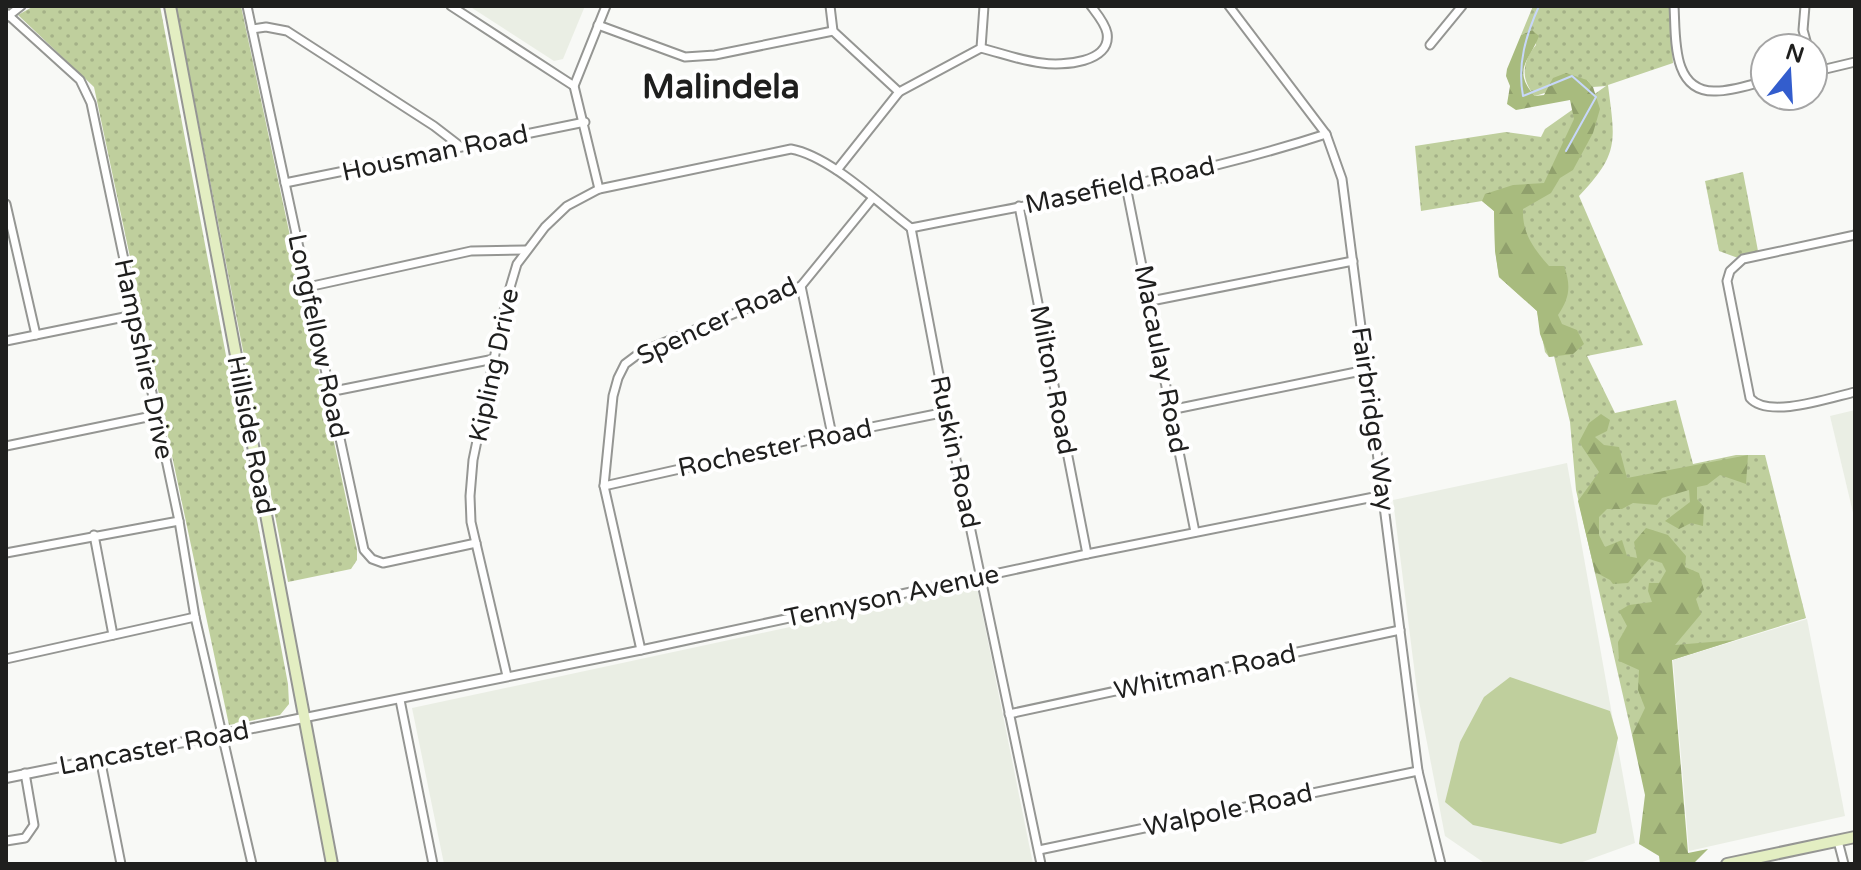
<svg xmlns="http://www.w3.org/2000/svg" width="1861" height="870" viewBox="0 0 1861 870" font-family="'Varela Round',sans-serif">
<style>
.built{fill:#eaeee4}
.grass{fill:url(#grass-dots)}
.forest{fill:url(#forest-firs)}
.pitch{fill:#bfcf9d}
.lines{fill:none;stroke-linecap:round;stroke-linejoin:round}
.stream{stroke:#c7d7fa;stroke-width:2}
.minor-casing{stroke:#959693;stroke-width:11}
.tertiary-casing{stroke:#959693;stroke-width:12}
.secondary-casing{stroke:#959693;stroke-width:14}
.minor{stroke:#fff;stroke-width:7}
.tertiary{stroke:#fff;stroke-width:8}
.secondary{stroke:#e3eec2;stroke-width:10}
.labels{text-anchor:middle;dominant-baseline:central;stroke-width:8;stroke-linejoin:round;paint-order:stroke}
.street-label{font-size:26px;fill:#1f1f1e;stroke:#fff}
.district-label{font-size:34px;font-weight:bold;fill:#1f1f1e;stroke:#fff}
</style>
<defs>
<pattern id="grass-dots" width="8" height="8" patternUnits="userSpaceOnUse" patternTransform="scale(2)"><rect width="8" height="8" fill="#bfcf9d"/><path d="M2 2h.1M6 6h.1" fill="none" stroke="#a4b187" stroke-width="1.8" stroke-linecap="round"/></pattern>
<pattern id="forest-firs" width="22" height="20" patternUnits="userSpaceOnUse" patternTransform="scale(2)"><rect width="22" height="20" fill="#a8bb7e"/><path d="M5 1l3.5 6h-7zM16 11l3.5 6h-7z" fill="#90a06c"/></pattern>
</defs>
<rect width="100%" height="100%" fill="#f8f9f6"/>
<g class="built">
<polygon points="469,6 585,6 563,59 554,61"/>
<polygon points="1855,410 1855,521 1830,416"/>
<polygon points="1567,463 1635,843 1577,864 1492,864 1483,862 1445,836 1417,691 1393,500"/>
<polygon points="977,587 1033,864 444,864 412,708"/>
<polygon points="1807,619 1845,816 1689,851 1673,660"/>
</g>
<g class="grass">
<polygon points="34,6 160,6 288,684 289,704 280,715 229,725 94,87 18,15"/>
<polygon points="176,6 241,6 357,550 357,560 351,569 288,582"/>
<path d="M1533,6H1669L1673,63L1608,85C1615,141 1620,153 1579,196L1643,345L1587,356L1615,413L1676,400L1693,464L1736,455H1765L1806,618L1672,660L1632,735L1576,490L1570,422L1554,356L1549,357L1545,352L1537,311L1499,277L1495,249L1494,211L1482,201L1421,211L1415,146L1506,132L1541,137L1545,129L1606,86L1593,87L1587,80L1535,96C1520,79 1522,62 1536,45L1532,30L1521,35Z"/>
<polygon points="1743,172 1758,251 1738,258 1719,251 1705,181"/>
</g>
<g class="forest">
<path d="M1532,30L1539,36C1530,60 1511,70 1535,96L1544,95L1553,78L1566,73L1587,80L1593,87L1600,109L1593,133L1573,170L1560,178L1551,193L1523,209C1522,233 1533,248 1549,266H1564C1571,285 1570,298 1558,315L1562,324L1577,330L1584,344L1573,354L1549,357L1540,334L1537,311L1499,277L1495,251L1494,211L1482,201L1485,194L1513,185L1544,183L1574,119L1570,100L1516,110L1507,104L1510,86L1506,76L1507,69L1521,35Z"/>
<polygon points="1601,414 1610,420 1607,431 1595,437 1604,445 1619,447 1627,478 1748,455 1746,484 1720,475 1707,485 1697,487 1697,499 1704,507 1703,526 1691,523 1679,529 1665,521 1690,502 1689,490 1662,498 1657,505 1633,503 1622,509 1607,509 1599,517 1599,535 1605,547 1622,540 1627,556 1637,558 1634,542 1646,528 1668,535 1686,556 1685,567 1699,573 1704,590 1696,599 1701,614 1675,645 1735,640 1672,660 1688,853 1708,849 1694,863 1660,864 1659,856 1639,844 1645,795 1632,735 1645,708 1638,690 1639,670 1619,661 1618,642 1627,626 1619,611 1629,605 1652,602 1648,591 1649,583 1659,583 1666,571 1662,563 1649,559 1628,583 1613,584 1610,580 1595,572 1578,501 1599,472 1579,442 1589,423"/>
</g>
<polygon class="pitch" points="1510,677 1610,711 1618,738 1596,833 1561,844 1473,825 1445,802 1460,742 1484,697"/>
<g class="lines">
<path class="stream" d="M1539,6C1526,35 1517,64 1523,96L1572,76L1596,97L1566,151"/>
<g class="minor-casing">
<g id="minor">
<polyline points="247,6 364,550 372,559 383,563 476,543"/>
<polyline points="451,6 574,86"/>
<polyline points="830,6 833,31 899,92"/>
<polyline points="1229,6 1326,134 1342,179 1418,771 1441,864"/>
<path d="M1674,6C1676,36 1671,93 1716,91C1732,91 1749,85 1765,81"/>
<polyline points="1805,6 1803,30 1808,48"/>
<polyline points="6,13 80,80 91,103 179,521 195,617 252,864"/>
<polyline points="7,17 21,6"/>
<polyline points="598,25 685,57 715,55 833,31"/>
<polyline points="252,29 266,27 287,31 434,126 460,146"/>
<polyline points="1430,45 1462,6"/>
<path d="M981,48C1001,53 1022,61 1042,63C1062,66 1112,63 1107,33C1105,23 1097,14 1091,6"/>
<polyline points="1813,72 1855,62"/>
<polyline points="837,170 899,92 981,48 984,6"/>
<polyline points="285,183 585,122"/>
<polyline points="1126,186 1195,532"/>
<polyline points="599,189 574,86 606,6"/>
<polyline points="6,204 36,335"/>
<polyline points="1019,206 1087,554"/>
<polyline points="911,228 946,412 1041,864"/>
<path d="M911,228C1050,200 1191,178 1326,134"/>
<path d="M1855,235L1743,259L1730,271L1727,281L1750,398C1768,419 1829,398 1855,392"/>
<polyline points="801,286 832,435"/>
<polyline points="308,287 471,251 526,250"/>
<polyline points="1151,301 1353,261"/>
<polyline points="6,341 134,315"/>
<polyline points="329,392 494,359"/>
<polyline points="1170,410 1366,370"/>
<polyline points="6,446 157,415"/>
<polyline points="604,486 832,435 946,412"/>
<polyline points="94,535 113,635"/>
<polyline points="6,553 179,521"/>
<polyline points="641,650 604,486 613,396 618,378 625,364 641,352 801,286 872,199"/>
<polyline points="6,659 195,617"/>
<path d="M507,676L471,522L470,496L473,460L506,301L517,264L545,227L567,206L599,189L791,149C830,156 879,204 911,228"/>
<polyline points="400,700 433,864"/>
<polyline points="1009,714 1400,630"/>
<polyline points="303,718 641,650 1087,554 1384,495"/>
<polyline points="100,758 121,864"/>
<polyline points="6,841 25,838 34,825 25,773"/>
<polyline points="1838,841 1844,864"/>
<polyline points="1039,850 1418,771"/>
</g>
</g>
<g class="tertiary-casing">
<polyline id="tertiary" points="6,778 303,718"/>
</g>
<g class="secondary-casing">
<g id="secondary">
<polyline points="170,6 332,864"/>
<polyline points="1727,864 1855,837"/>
</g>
</g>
<use href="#minor" class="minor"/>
<use href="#tertiary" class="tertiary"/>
<use href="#secondary" class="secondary"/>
</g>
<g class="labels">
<g class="street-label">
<text transform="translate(435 153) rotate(-12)">Housman Road</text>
<text transform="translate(1120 185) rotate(-12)">Masefield Road</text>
<text transform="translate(717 321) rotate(-25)">Spencer Road</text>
<text transform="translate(318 336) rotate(78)">Longfellow Road</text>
<text transform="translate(144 359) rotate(78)">Hampshire Drive</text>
<text transform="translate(1161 359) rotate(79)">Macaulay Road</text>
<text transform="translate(494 365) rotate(-78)">Kipling Drive</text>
<text transform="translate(1053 380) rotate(79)">Milton Road</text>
<text transform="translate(1373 419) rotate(82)">Fairbridge Way</text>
<text transform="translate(251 435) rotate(79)">Hillside Road</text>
<text transform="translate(775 448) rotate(-12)">Rochester Road</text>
<text transform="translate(955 452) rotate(78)">Ruskin Road</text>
<text transform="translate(892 596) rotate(-12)">Tennyson Avenue</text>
<text transform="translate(1205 672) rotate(-12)">Whitman Road</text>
<text transform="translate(154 748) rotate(-11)">Lancaster Road</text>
<text transform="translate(1228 810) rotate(-12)">Walpole Road</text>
</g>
<g class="district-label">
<text x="721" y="87">Malindela</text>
</g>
</g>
<rect width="1861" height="870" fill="none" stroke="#1f1f1e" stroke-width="16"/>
<g transform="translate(1789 72) rotate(18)"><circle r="38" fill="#ffffff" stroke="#a5a5a5" stroke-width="2"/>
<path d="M0-6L14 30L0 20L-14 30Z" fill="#335dcd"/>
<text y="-12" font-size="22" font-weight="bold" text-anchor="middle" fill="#1f1f1e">N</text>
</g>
</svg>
